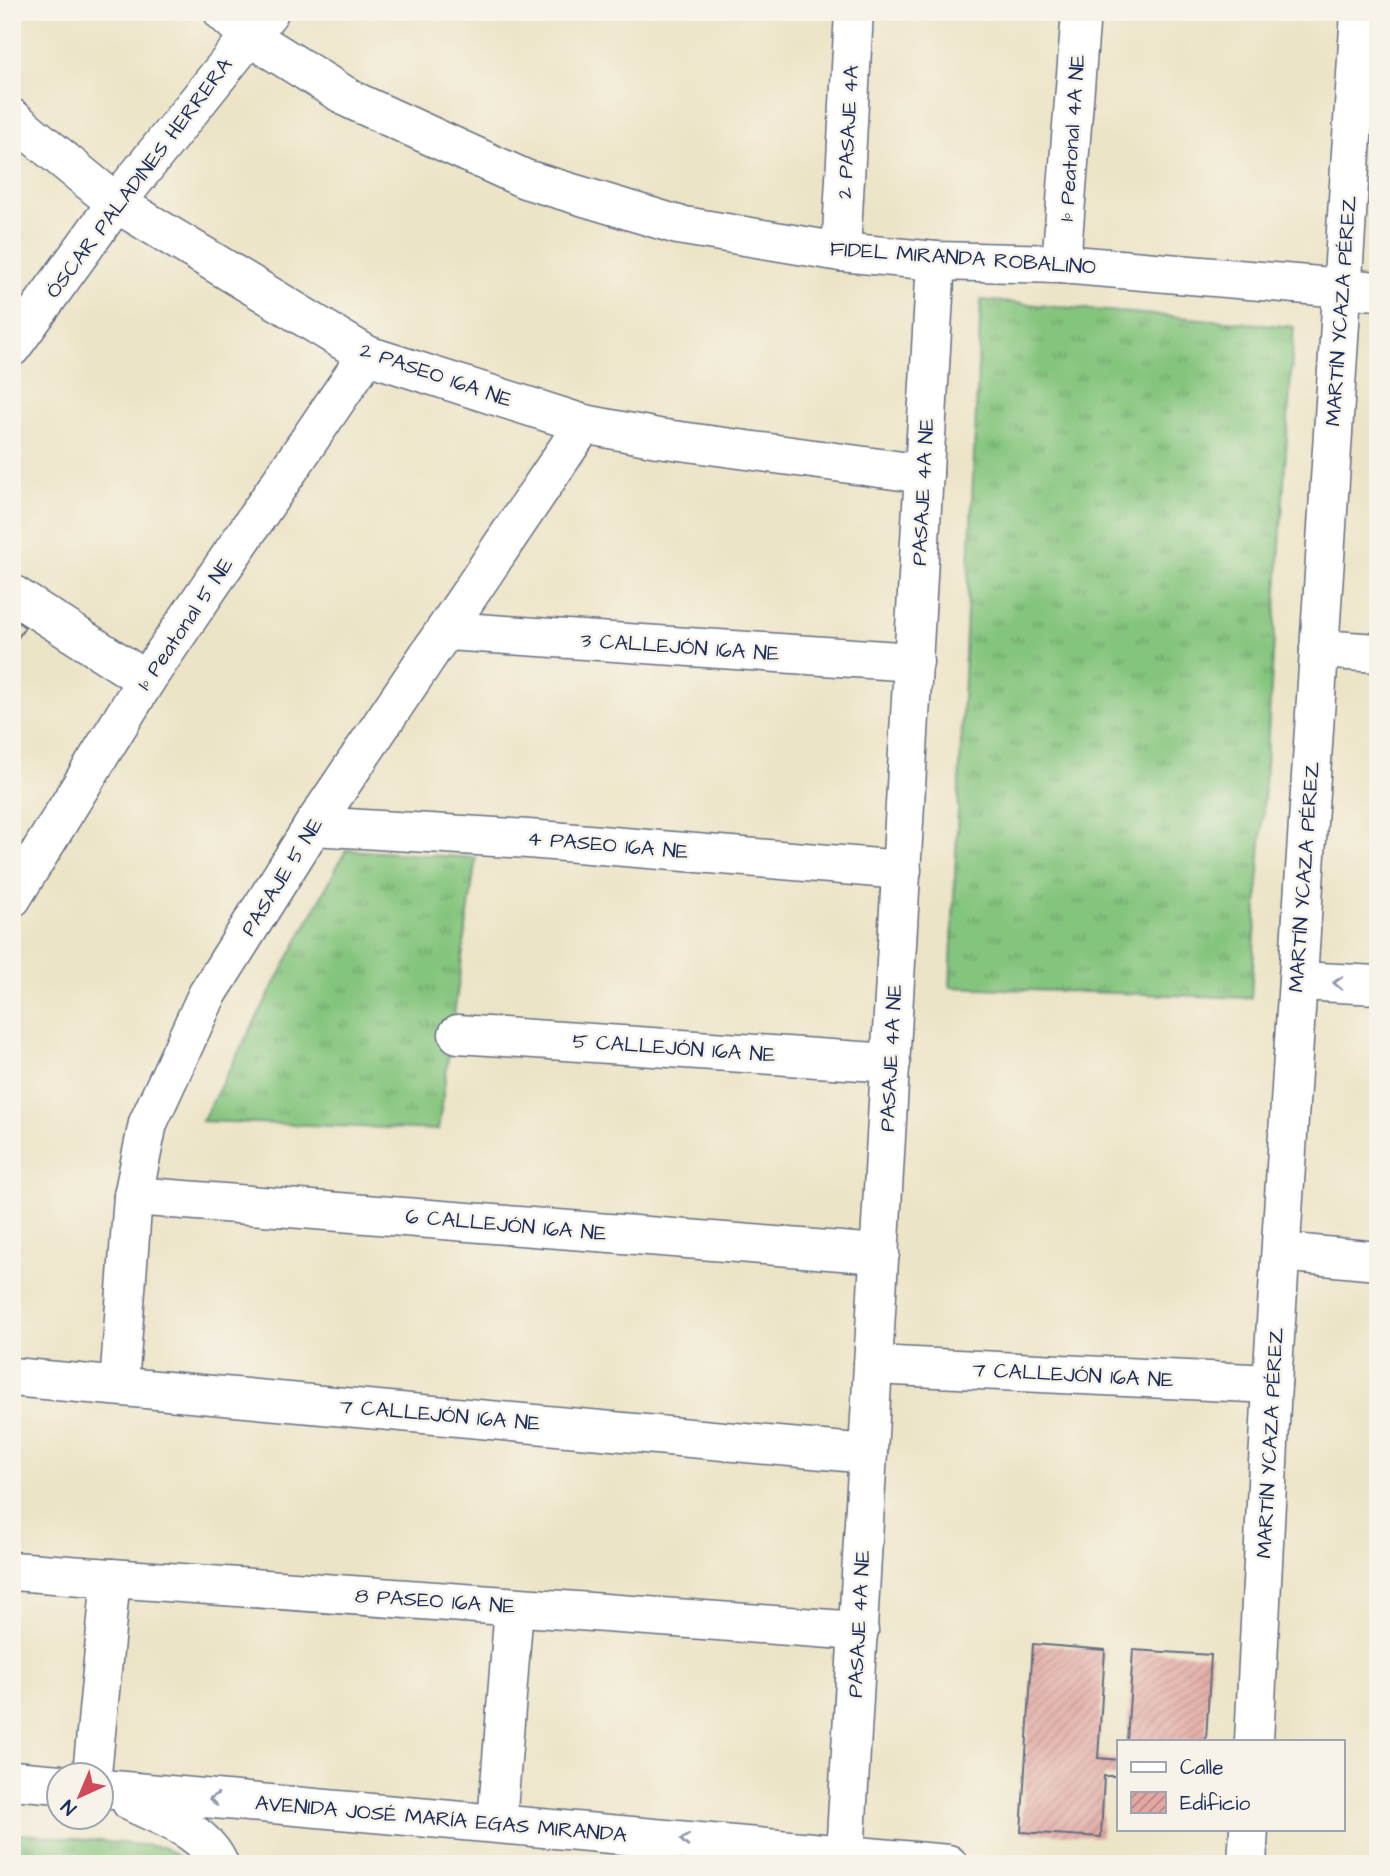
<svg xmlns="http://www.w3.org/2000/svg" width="1390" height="1876" viewBox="0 0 1390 1876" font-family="'Architects Daughter',sans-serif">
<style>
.grass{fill:url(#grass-tufts);stroke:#507a6e;stroke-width:2}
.building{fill:url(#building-hatch)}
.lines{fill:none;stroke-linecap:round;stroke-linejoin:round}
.minor-casing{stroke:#646e82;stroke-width:41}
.major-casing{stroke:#646e82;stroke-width:41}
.minor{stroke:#fff;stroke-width:38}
.major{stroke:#fff;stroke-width:38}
.oneway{stroke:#8d97ae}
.labels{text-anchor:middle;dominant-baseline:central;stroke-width:5;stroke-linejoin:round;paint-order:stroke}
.street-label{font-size:21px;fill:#1b2f5e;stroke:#f7f3e8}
</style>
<defs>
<pattern id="grass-tufts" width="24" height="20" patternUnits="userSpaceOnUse" patternTransform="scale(1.75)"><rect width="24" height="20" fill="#84c57d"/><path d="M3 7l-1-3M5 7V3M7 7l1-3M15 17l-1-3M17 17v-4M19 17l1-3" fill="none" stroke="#6ba06a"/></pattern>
<pattern id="building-hatch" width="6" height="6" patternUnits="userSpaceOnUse" patternTransform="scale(1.75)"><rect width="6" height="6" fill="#e2a7a1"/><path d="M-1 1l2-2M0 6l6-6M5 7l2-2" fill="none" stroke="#b68886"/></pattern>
</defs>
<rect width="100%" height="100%" fill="#f7f3e8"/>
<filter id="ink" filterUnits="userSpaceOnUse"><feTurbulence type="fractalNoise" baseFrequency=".0143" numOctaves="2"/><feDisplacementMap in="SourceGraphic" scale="14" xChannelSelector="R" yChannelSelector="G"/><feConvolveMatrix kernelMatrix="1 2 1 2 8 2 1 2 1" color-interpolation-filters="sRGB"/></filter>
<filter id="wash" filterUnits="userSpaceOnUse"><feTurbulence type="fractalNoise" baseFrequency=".00686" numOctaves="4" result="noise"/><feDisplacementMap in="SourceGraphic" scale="28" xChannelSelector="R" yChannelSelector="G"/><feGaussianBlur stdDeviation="1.57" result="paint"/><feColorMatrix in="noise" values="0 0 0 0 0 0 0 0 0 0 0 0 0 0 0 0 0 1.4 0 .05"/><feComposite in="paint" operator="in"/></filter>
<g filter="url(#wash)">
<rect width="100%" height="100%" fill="#ece4c6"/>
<g class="grass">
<polygon points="981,300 1294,327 1251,998 950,987"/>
<polygon points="346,850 476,858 438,1130 202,1121"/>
<polygon points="12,1833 163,1847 190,1864 12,1864"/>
</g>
<g id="blocks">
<g class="building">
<polygon points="12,618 25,627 12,647"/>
<polygon points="1033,1644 1105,1650 1098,1758 1119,1760 1119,1776 1104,1776 1101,1837 1021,1832"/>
<polygon points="1133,1650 1211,1655 1206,1741 1127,1741"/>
</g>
</g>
</g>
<g filter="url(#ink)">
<use href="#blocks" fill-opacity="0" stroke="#646e82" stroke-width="2"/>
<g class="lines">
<g class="minor-casing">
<g id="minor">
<polyline points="223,12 249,36 352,100 525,179 678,225 841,252 936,261 1061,264 1378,291"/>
<polyline points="12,118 116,203 367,355 584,424 658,438 924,474"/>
<polyline points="841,252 854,12"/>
<polyline points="1061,264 1081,12"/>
<polyline points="12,347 116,203 269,12"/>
<polyline points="12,594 146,680"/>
<polyline points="447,631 914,662"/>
<polyline points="1319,649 1378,653"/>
<polyline points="313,826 528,839 902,870"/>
<polyline points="12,898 146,680 367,355"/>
<polyline points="1298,981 1378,985"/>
<polyline points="458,1034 891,1063"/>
<polyline points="133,1196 880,1254"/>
<polyline points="1281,1252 1378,1261"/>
<polyline points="873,1365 1272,1384"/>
<polyline points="12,1377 868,1454"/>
<polyline points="119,1385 133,1196 148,1123 207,995 313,826 584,424"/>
<polyline points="12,1571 859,1631"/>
<polyline points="1254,1741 1272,1384 1360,12"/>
<polyline points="92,1774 111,1578"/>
<polyline points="497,1823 514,1607"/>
<polyline points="845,1855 936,261"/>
<polyline points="1247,1864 1249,1829"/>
</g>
</g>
<g class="major-casing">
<g id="major">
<polyline points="12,1780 60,1784"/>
<polyline points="102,1789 948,1864"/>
<path d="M131,1802C163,1818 203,1829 219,1864"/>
</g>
</g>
<use href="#minor" class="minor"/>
<use href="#major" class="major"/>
</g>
<defs><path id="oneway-chevron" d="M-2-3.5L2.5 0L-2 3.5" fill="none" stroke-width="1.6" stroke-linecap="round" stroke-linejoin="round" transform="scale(1.75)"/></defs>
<g class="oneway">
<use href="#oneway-chevron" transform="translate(1338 983) rotate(-177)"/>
<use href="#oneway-chevron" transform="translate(214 1799) rotate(-175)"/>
<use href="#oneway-chevron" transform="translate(685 1840) rotate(-175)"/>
</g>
</g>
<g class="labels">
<g class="street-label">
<text transform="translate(848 132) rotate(-87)">2 PASAJE 4A</text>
<text transform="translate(1072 138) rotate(-86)">1º Peatonal 4A NE</text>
<text transform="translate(139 178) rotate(-53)">ÓSCAR PALADINES HERRERA</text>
<text transform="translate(963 258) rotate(4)">FIDEL MIRANDA ROBALINO</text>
<text transform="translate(1341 311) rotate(-86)">MARTÍN YCAZA PÉREZ</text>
<text transform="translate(436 375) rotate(19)">2 PASEO 16A NE</text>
<text transform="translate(923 492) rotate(-87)">PASAJE 4A NE</text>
<text transform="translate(185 624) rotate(-56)">1º Peatonal 5 NE</text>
<text transform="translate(680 647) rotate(4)">3 CALLEJÓN 16A NE</text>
<text transform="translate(608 845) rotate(5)">4 PASEO 16A NE</text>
<text transform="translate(282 877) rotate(-58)">PASAJE 5 NE</text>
<text transform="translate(1304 877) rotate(-86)">MARTÍN YCAZA PÉREZ</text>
<text transform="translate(674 1048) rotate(4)">5 CALLEJÓN 16A NE</text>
<text transform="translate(891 1058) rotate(-87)">PASAJE 4A NE</text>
<text transform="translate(506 1225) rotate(5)">6 CALLEJÓN 16A NE</text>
<text transform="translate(1073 1375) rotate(3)">7 CALLEJÓN 16A NE</text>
<text transform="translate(440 1415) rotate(5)">7 CALLEJÓN 16A NE</text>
<text transform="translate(1270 1443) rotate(-87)">MARTÍN YCAZA PÉREZ</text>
<text transform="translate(435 1601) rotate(4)">8 PASEO 16A NE</text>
<text transform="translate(859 1624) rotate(-87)">PASAJE 4A NE</text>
<text transform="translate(441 1819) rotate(5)">AVENIDA JOSÉ MARÍA EGAS MIRANDA</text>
</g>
</g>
<rect width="1390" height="1876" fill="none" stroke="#f7f3e8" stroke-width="42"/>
<rect x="1117" y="1740" width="228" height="91" fill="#f7f3e8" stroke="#9fa5b1" stroke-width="2"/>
<rect x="1131" y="1762" width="35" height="10" fill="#ffffff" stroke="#9fa5b1" stroke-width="2"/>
<text x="1180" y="1774" font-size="21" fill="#1b2f5e">Calle</text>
<rect x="1131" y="1792" width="35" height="21" fill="url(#building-hatch)" stroke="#9fa5b1" stroke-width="2"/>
<text x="1180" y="1810" font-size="21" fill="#1b2f5e">Edificio</text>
<g transform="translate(80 1796) rotate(224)"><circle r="33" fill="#f7f3e8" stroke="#9fa5b1" stroke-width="2"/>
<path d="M0-5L12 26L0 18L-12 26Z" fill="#d1495b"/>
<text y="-10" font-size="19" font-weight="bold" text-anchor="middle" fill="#1b2f5e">N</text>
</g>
</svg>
